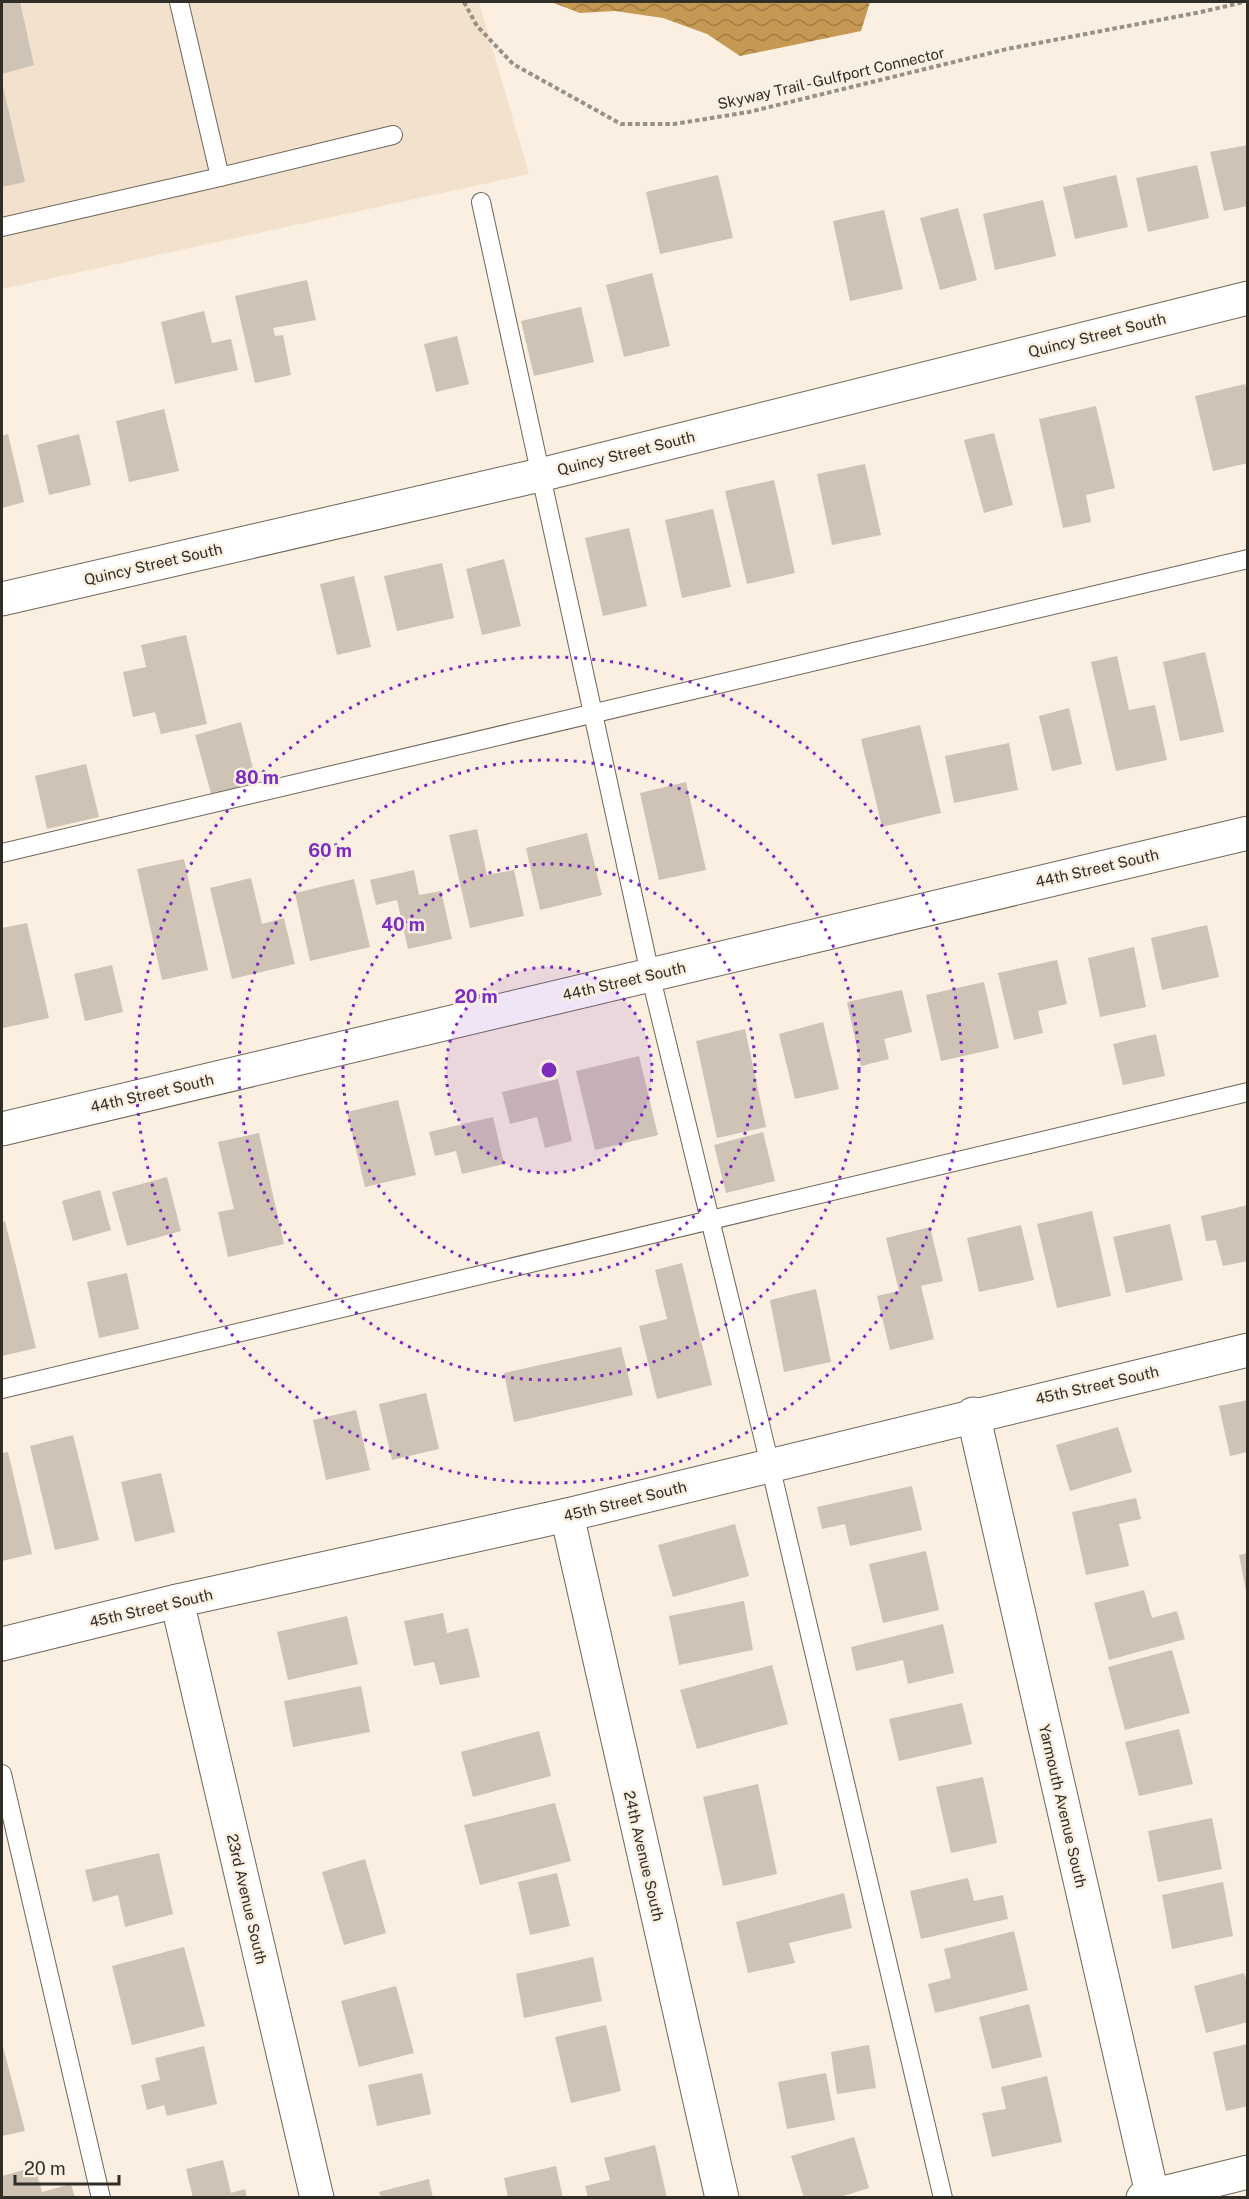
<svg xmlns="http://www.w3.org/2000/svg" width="1249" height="2199" viewBox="0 0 1249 2199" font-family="'Public Sans',sans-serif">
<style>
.built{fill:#f2e2cd}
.water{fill:url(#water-waves)}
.building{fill:#cec3b5}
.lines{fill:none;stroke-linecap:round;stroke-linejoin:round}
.service-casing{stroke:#6f6558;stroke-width:20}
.minor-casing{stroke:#6f6558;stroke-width:35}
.path{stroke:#989085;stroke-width:4;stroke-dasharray:4.5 3;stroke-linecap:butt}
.service{stroke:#fff;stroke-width:18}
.minor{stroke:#fff;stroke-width:33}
.ring{fill:none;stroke:#7b2cbf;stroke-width:3;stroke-dasharray:3 6}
.labels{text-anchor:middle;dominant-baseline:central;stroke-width:5;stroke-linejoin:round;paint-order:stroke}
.street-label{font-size:15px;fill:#312d27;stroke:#faefe0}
.centre{fill:#7b2cbf;stroke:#faefe0;stroke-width:3}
.ring-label{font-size:18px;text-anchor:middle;font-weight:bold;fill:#7b2cbf;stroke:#faefe0;stroke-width:5;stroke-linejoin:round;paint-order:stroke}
</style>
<defs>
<pattern id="water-waves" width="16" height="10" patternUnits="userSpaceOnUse" patternTransform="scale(1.5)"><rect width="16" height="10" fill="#c59853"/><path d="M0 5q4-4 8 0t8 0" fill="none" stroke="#a17c45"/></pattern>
</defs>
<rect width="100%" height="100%" fill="#faefe0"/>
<polygon class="built" points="2,2 479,2 529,174 2,289"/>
<polygon class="water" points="551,2 870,2 861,31 740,56 707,34 663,18 615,11 580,13"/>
<g class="building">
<polygon points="2,2 20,2 34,65 2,74"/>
<polygon points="2,82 25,182 2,187"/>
<polygon points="1248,145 1248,206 1224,211 1210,152"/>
<polygon points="1197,165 1209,218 1148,232 1136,178"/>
<polygon points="718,175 733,238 660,254 646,192"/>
<polygon points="1116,175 1128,227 1075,239 1063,187"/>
<polygon points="1043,200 1056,256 995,270 983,214"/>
<polygon points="958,208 977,280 940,290 920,218"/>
<polygon points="884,210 903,289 850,301 833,221"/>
<polygon points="652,273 670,346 624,357 606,285"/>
<polygon points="307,280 316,320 273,328 275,336 283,335 291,375 255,383 235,296"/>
<polygon points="581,307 594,362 534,376 521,321"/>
<polygon points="204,311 212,343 231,339 238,370 175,384 161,322"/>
<polygon points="457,336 469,384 436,392 424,344"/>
<polygon points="1245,384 1248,394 1248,463 1213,471 1195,396"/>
<polygon points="1096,406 1115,488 1086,495 1091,522 1063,528 1039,419"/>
<polygon points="164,409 179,471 129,482 116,421"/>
<polygon points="994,433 1013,505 984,513 964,440"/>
<polygon points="8,434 24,502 2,508 2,436"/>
<polygon points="79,434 91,485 49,495 37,445"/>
<polygon points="865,464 881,535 832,545 817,474"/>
<polygon points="774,480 795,573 747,584 725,491"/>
<polygon points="713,509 731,587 682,598 665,520"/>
<polygon points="629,528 647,606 603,616 585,538"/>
<polygon points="504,559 521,626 482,635 466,569"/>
<polygon points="442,563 454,618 397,631 384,576"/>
<polygon points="354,576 371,647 337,655 320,584"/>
<polygon points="186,635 207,724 161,734 155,712 133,717 123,672 146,667 141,645"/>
<polygon points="1205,652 1224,732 1180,741 1163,662"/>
<polygon points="1117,656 1129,710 1155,705 1167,760 1116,771 1091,662"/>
<polygon points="1069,708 1082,764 1052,771 1039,716"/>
<polygon points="241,722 257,784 212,797 195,735"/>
<polygon points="920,725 941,813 882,827 861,739"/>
<polygon points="1009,743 1018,790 954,803 945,756"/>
<polygon points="86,764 99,817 47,829 35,776"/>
<polygon points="686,782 706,870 659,880 640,793"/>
<polygon points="477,829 487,875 514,870 524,916 470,928 449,835"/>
<polygon points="587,833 602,895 540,910 526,848"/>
<polygon points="184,859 208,970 162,980 137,869"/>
<polygon points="414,870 419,895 441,891 452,939 408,949 397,900 376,905 370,880"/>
<polygon points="251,878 262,924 284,918 295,964 232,979 210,888"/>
<polygon points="354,879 370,947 310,961 295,893"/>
<polygon points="27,923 49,1018 3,1028 2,928"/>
<polygon points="1207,925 1219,977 1162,990 1151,938"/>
<polygon points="1134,947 1146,1007 1100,1017 1088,958"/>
<polygon points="1057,960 1067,1004 1038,1011 1043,1033 1014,1040 998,973"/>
<polygon points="112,965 123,1012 85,1021 74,974"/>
<polygon points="984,982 999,1048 941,1061 926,995"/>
<polygon points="902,990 912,1032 884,1039 889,1059 861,1066 847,1002"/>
<polygon points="823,1022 839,1089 795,1099 779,1034"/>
<polygon points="745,1029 766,1127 717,1138 696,1041"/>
<polygon points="1156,1034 1165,1076 1123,1085 1113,1044"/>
<polygon points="639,1056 658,1135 595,1150 576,1071"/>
<polygon points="558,1079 572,1141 545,1148 537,1117 510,1124 502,1092"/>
<polygon points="398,1100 416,1175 365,1187 347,1112"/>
<polygon points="493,1117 504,1164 462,1174 456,1151 435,1156 429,1132"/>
<polygon points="763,1132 775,1181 726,1193 714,1145"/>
<polygon points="259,1133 284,1244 228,1257 218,1212 234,1209 218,1142"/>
<polygon points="167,1177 181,1231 127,1246 112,1192"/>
<polygon points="100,1190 111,1230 73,1241 62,1201"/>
<polygon points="1248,1205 1248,1261 1223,1266 1216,1240 1206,1241 1201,1216"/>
<polygon points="1092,1211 1111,1296 1057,1308 1037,1224"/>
<polygon points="5,1221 36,1348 2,1356 2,1222"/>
<polygon points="1170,1224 1183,1280 1126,1293 1113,1237"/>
<polygon points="1021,1225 1034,1280 979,1292 967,1238"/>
<polygon points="930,1227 943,1281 921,1286 934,1339 890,1350 877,1296 899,1291 886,1238"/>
<polygon points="682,1263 712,1385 657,1399 639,1326 667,1319 655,1270"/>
<polygon points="127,1273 139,1329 99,1338 87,1282"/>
<polygon points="816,1289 831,1362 784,1372 770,1300"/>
<polygon points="621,1347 633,1395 514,1422 504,1373"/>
<polygon points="426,1393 439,1449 392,1460 379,1404"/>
<polygon points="1248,1400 1248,1452 1230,1456 1219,1406"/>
<polygon points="356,1410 370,1470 326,1480 313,1420"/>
<polygon points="1118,1427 1132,1472 1070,1491 1056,1445"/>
<polygon points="73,1435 99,1540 55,1550 30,1446"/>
<polygon points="8,1452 32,1554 2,1561 2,1453"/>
<polygon points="161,1473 175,1532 135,1542 121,1482"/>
<polygon points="912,1486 922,1530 850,1546 845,1524 822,1529 817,1507"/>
<polygon points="1136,1498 1141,1519 1119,1524 1129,1566 1086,1575 1072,1512"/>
<polygon points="735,1524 749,1576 673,1597 658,1545"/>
<polygon points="926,1551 939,1610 883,1623 869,1564"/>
<polygon points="1248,1553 1248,1591 1246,1591 1239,1555"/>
<polygon points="1144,1590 1152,1618 1177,1611 1185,1639 1109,1660 1094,1603"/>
<polygon points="744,1601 753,1650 679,1665 669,1616"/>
<polygon points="443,1613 447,1633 468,1628 480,1677 440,1685 434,1662 414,1666 404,1621"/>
<polygon points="347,1616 358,1664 288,1680 277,1632"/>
<polygon points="943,1624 954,1673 908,1684 903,1660 856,1671 851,1647"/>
<polygon points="1172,1650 1190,1713 1125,1730 1108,1667"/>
<polygon points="772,1665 788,1724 697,1749 680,1690"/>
<polygon points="361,1686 370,1732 293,1747 284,1701"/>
<polygon points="962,1703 972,1744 899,1761 889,1719"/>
<polygon points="1179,1729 1193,1784 1139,1796 1125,1742"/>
<polygon points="539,1731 551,1776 473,1797 461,1752"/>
<polygon points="983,1777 997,1843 951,1853 936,1787"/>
<polygon points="758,1784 777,1874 723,1886 703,1797"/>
<polygon points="555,1803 571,1861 480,1885 464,1825"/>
<polygon points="1212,1818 1222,1869 1158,1882 1148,1831"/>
<polygon points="159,1853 173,1914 125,1927 118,1895 93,1902 85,1870"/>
<polygon points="365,1859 386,1933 344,1945 322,1872"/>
<polygon points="557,1873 570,1926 530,1935 518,1882"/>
<polygon points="968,1878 974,1901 1003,1895 1008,1919 921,1939 910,1891"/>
<polygon points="1223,1882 1233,1936 1172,1949 1162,1895"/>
<polygon points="844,1893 852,1928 789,1943 795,1963 748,1973 736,1922"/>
<polygon points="1014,1931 1028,1990 935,2013 928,1984 951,1978 944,1949"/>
<polygon points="184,1947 205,2026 132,2045 112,1966"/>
<polygon points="593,1957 602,2001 524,2018 516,1974"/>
<polygon points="1244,1973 1248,1985 1248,2022 1206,2033 1194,1986"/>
<polygon points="396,1986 414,2053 359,2067 341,2001"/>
<polygon points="1029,2004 1042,2057 992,2069 979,2017"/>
<polygon points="606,2025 621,2091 571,2103 555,2037"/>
<polygon points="2,2043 25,2131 2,2136"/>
<polygon points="1248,2044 1248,2106 1226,2111 1213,2052"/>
<polygon points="869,2045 876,2088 837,2094 831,2052"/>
<polygon points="204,2046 217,2104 167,2116 164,2105 147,2110 141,2085 160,2080 155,2058"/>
<polygon points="422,2073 431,2114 377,2126 368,2085"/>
<polygon points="826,2073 835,2120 787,2129 778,2082"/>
<polygon points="1047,2076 1062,2142 992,2157 982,2113 1006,2109 1001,2087"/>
<polygon points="854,2137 869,2188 837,2198 804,2198 791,2156"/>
<polygon points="655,2145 667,2198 588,2198 585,2186 610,2180 604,2158"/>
<polygon points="223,2160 231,2193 245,2189 247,2198 193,2198 186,2169"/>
<polygon points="556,2166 563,2198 508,2198 504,2178"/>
<polygon points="35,2167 42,2192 71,2184 75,2198 2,2198 2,2176"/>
<polygon points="429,2179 433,2198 381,2198 379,2192"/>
</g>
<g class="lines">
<g class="service-casing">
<g id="service">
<polyline points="220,177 393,135"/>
<polyline points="481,202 650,974 770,1465 943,2198"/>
<polyline points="2,227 220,177 179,2"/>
<polyline points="2,853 1248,559"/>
<polyline points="2,1389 1248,1092"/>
<polyline points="2,1774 101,2198"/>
</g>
</g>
<g class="minor-casing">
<g id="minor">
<polyline points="2,599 540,475 1248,298"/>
<polyline points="2,1129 1248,833"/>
<polyline points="973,1414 1153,2198"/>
<polyline points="567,1515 722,2198"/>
<polyline points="177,1601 317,2198"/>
<polyline points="2,1644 177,1601 567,1515 1248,1350"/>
<polyline points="1143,2198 1248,2172"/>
</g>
</g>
<polyline class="path" points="464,2 477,26 513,64 621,124 674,124 749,112 1007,49 1201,12 1244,2"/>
<use href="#service" class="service"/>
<use href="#minor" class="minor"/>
</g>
<circle cx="549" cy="1070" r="103" fill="#7b2cbf" fill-opacity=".12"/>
<g class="ring">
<circle cx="549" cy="1070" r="103"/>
<circle cx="549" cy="1070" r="206"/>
<circle cx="549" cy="1070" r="310"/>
<circle cx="549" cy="1070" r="413"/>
</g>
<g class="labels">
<g class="street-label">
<text transform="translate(831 78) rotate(-13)">Skyway Trail - Gulfport Connector</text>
<text transform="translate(1097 335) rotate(-14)">Quincy Street South</text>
<text transform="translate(626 453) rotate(-14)">Quincy Street South</text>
<text transform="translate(153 564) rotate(-13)">Quincy Street South</text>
<text transform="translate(1097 868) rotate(-13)">44th Street South</text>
<text transform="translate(624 981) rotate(-13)">44th Street South</text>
<text transform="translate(152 1093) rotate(-13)">44th Street South</text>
<text transform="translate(1097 1385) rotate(-13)">45th Street South</text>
<text transform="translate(625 1501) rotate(-14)">45th Street South</text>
<text transform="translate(151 1608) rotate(-13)">45th Street South</text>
<text transform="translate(1063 1806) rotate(77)">Yarmouth Avenue South</text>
<text transform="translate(644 1856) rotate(77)">24th Avenue South</text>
<text transform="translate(247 1899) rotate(77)">23rd Avenue South</text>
</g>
</g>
<circle cx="549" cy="1070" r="9" class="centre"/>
<g class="ring-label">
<text x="257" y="784">80 m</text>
<text x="330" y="857">60 m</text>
<text x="403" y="931">40 m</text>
<text x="476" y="1003">20 m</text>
</g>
<rect width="1249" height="2199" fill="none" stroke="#312d27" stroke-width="6"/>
<path d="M15 2175v9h104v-9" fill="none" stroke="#312d27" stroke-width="3"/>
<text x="24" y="2175" font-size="18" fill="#312d27" stroke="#faefe0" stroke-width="4.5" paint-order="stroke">20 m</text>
</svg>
